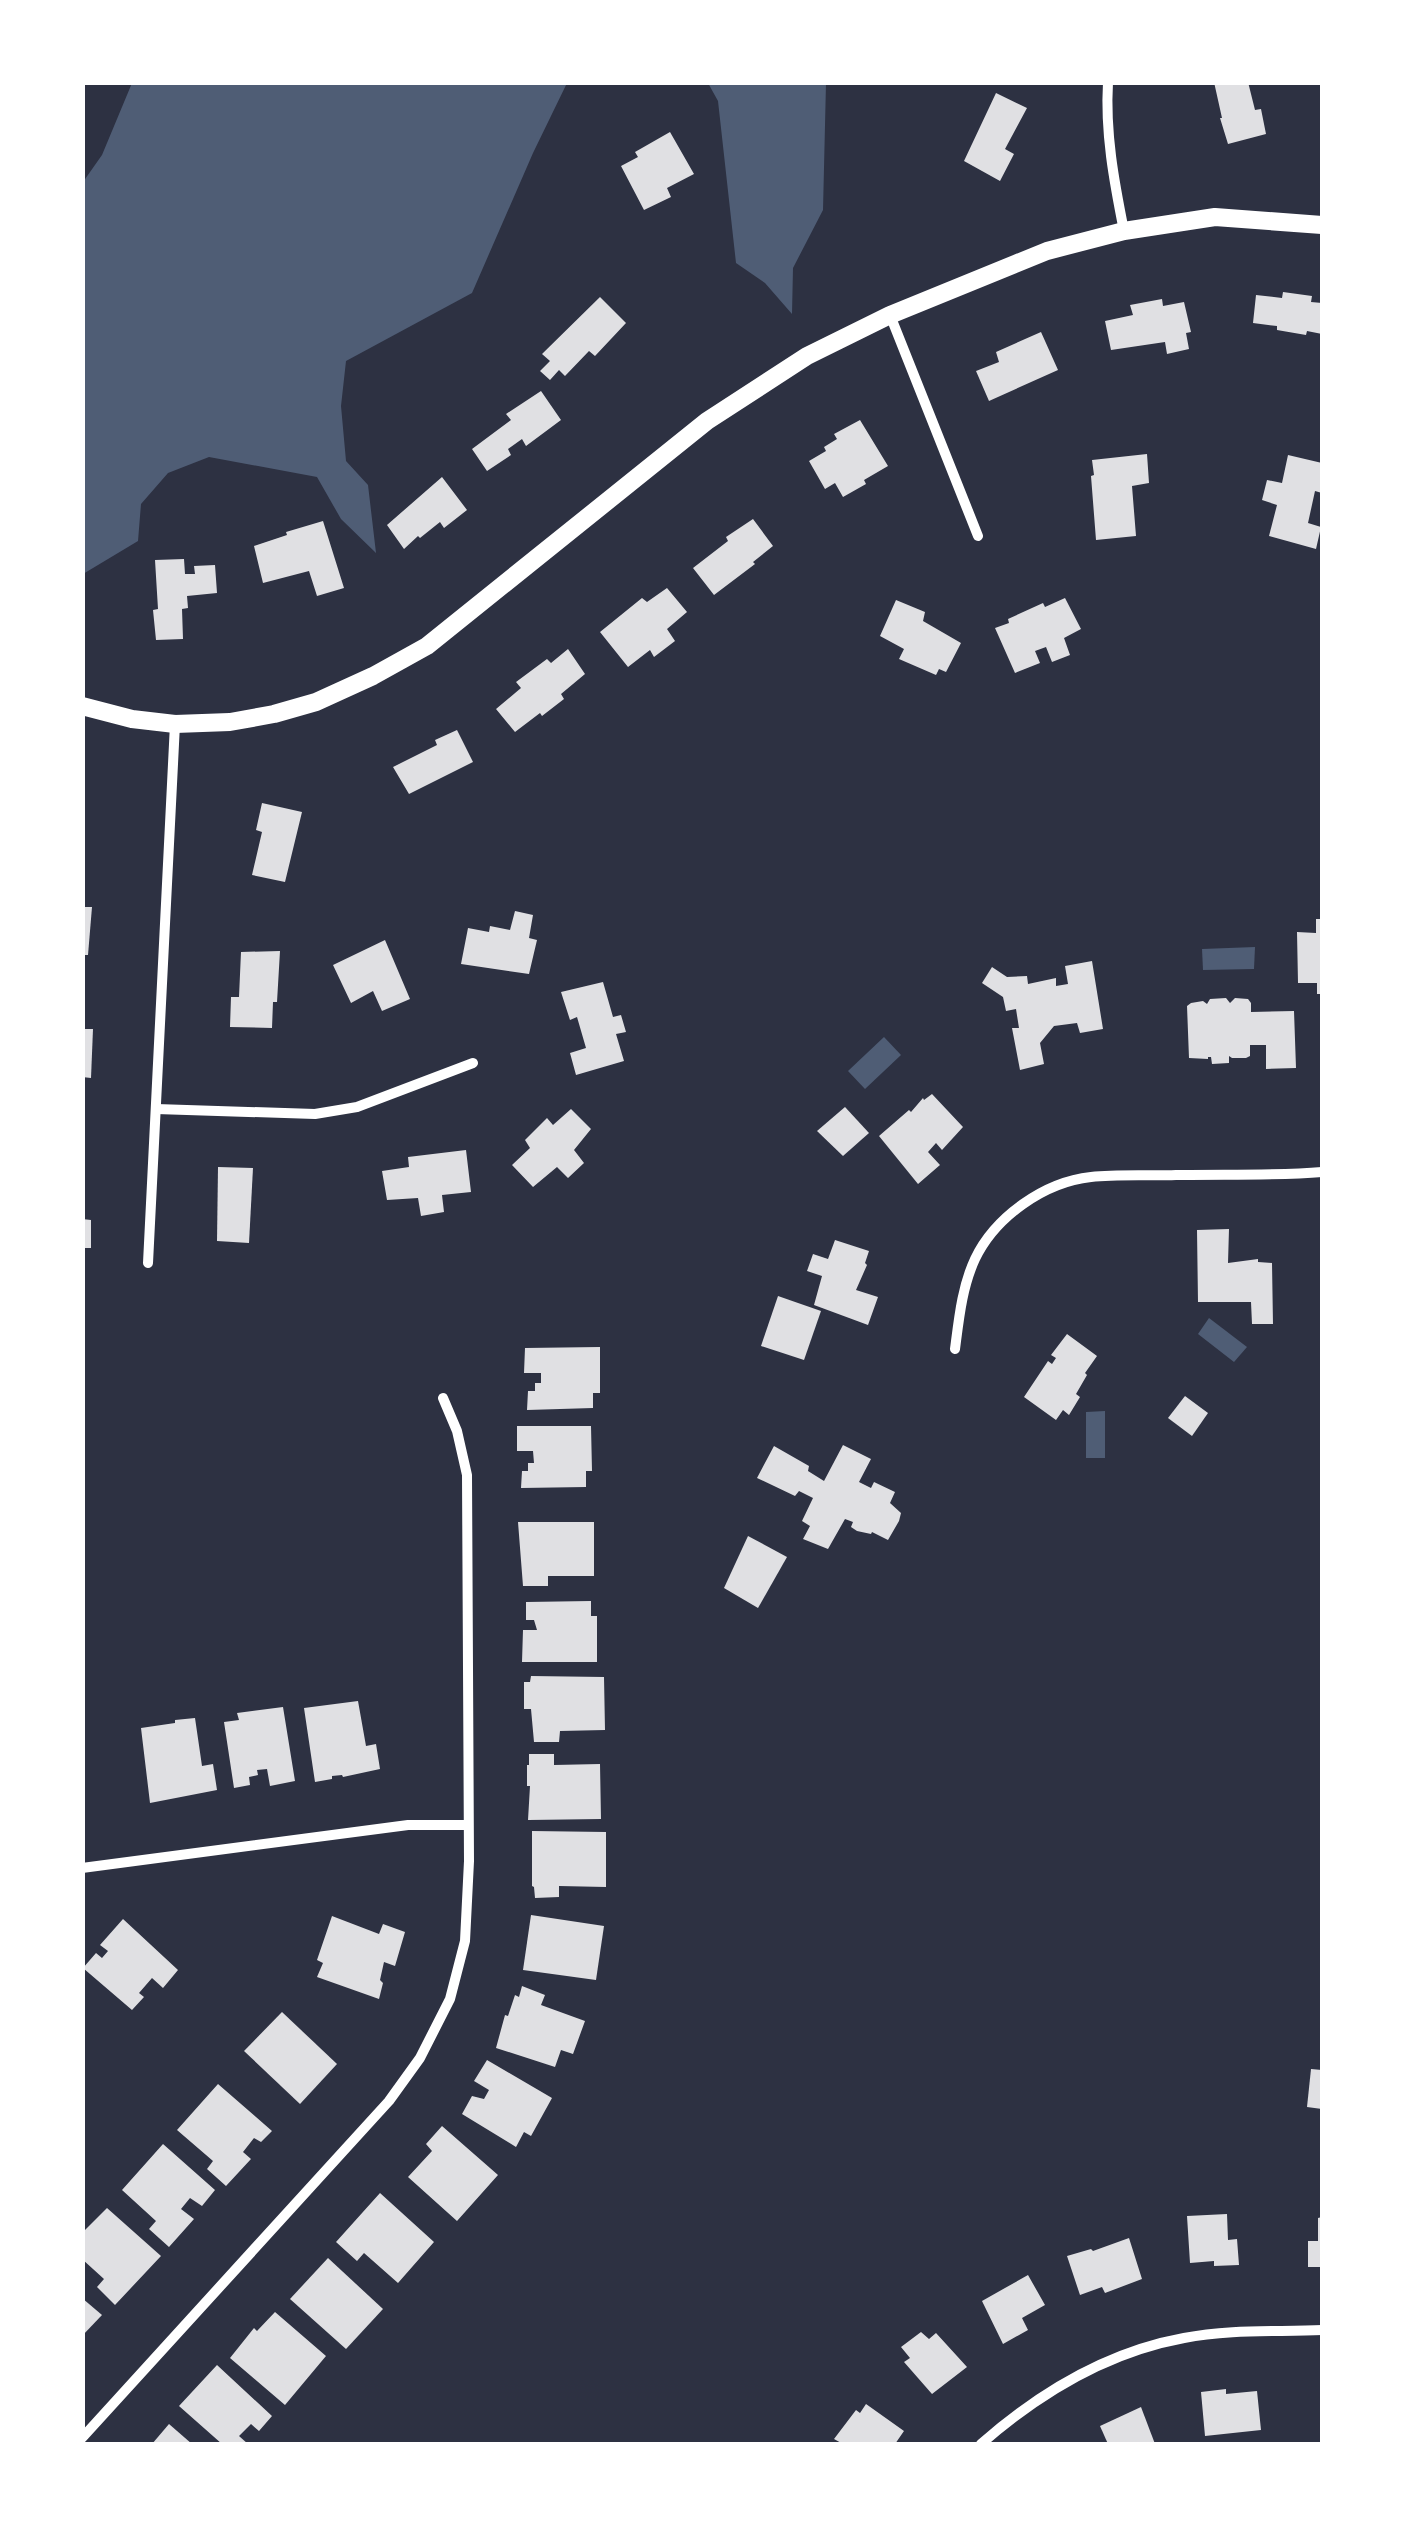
<svg xmlns="http://www.w3.org/2000/svg" width="1405" height="2527" viewBox="0 0 1405 2527" font-family="'Alegreya Sans',sans-serif">
<style>
.water{fill:#4f5d75}
.building{fill:#e0e0e3}
.lines{fill:none;stroke-linecap:round;stroke-linejoin:round}
.minor{stroke:#fff;stroke-width:10}
.tertiary{stroke:#fff;stroke-width:18}
</style>
<rect width="100%" height="100%" fill="#2d3142"/>
<g class="water">
<polygon points="132,83 567,83 533,153 472,293 346,361 341,406 346,461 368,485 376,553 341,519 317,477 209,457 168,473 141,504 138,541 83,574 83,182 102,155"/>
<polygon points="708,83 826,83 823,210 793,268 792,314 765,283 736,263 718,101"/>
<polygon points="1255,947 1254,969 1203,970 1202,949"/>
<polygon points="884,1037 901,1055 865,1089 848,1071"/>
<polygon points="1209,1318 1247,1347 1234,1362 1198,1334"/>
<polygon points="1105,1411 1105,1458 1086,1458 1086,1412"/>
</g>
<g class="building">
<polygon points="1214,82 1248,82 1255,110 1261,109 1266,134 1228,144 1220,118 1222,118"/>
<polygon points="996,93 1027,108 1005,149 1014,154 1000,181 964,161"/>
<polygon points="670,132 694,174 667,188 671,197 644,210 621,166 638,157 635,152"/>
<polygon points="1283,292 1312,296 1311,302 1322,303 1322,334 1307,331 1306,335 1277,330 1277,326 1253,323 1256,295 1282,298"/>
<polygon points="600,297 626,323 595,356 589,351 565,376 559,370 550,380 540,371 550,361 542,354"/>
<polygon points="1162,299 1163,306 1184,302 1191,332 1186,333 1189,349 1167,354 1165,342 1111,350 1105,321 1133,315 1130,305"/>
<polygon points="1041,332 1058,370 989,401 976,371 999,362 996,352"/>
<polygon points="541,391 561,420 526,446 522,439 508,449 511,455 487,471 472,449 511,420 506,414"/>
<polygon points="860,420 888,466 864,480 866,484 843,497 835,483 825,489 809,461 826,451 824,447 837,439 834,434"/>
<polygon points="1147,454 1149,483 1132,486 1136,536 1096,540 1091,476 1094,475 1092,460"/>
<polygon points="1288,455 1322,463 1322,493 1315,491 1308,523 1321,527 1316,549 1269,536 1277,505 1262,500 1267,480 1282,483"/>
<polygon points="442,477 467,510 444,528 440,522 420,538 418,536 404,549 387,525"/>
<polygon points="753,519 773,546 753,562 755,564 714,595 693,568 728,541 726,537"/>
<polygon points="323,521 344,588 317,596 309,571 263,583 254,546 287,535 286,532"/>
<polygon points="184,559 185,574 195,574 194,566 215,565 217,593 187,596 188,608 182,609 183,639 156,640 153,610 158,609 155,560"/>
<polygon points="667,588 687,612 667,629 675,641 654,657 650,650 628,667 600,632 642,598 647,602"/>
<polygon points="1065,598 1081,629 1064,638 1070,655 1052,662 1046,647 1035,651 1040,663 1015,673 995,628 1009,623 1008,619 1043,603 1045,607"/>
<polygon points="896,600 925,612 923,621 961,643 946,672 939,669 936,675 899,659 904,649 880,636"/>
<polygon points="568,649 585,674 561,694 564,699 542,716 540,713 515,732 496,709 521,688 516,682 547,659 551,663"/>
<polygon points="457,730 473,762 409,794 393,767 437,745 435,740"/>
<polygon points="262,803 302,812 285,882 252,875 262,832 256,830"/>
<polygon points="82,907 92,907 88,955 82,955"/>
<polygon points="515,911 533,915 529,938 537,940 529,974 461,964 468,928 489,932 490,926 510,930"/>
<polygon points="1316,919 1322,919 1322,994 1317,994 1317,983 1298,983 1297,932 1316,933"/>
<polygon points="385,940 410,999 382,1011 373,991 351,1003 333,965"/>
<polygon points="280,951 277,1002 273,1002 272,1028 230,1027 231,997 239,997 241,952"/>
<polygon points="1092,961 1103,1029 1080,1033 1077,1023 1054,1026 1040,1043 1044,1064 1020,1070 1012,1028 1019,1028 1016,1009 1006,1011 1003,997 982,983 992,967 1007,977 1027,976 1028,984 1056,978 1056,986 1068,984 1065,966"/>
<polygon points="603,982 613,1017 621,1015 626,1032 616,1034 624,1061 576,1075 570,1053 586,1048 577,1017 570,1020 561,992"/>
<polygon points="1226,998 1230,1003 1235,998 1248,999 1251,1003 1251,1012 1294,1011 1296,1068 1266,1069 1266,1045 1250,1045 1250,1056 1246,1058 1232,1058 1229,1056 1229,1063 1212,1064 1211,1057 1208,1057 1208,1059 1189,1058 1187,1006 1191,1003 1203,1001 1207,1004 1210,999"/>
<polygon points="82,1029 93,1029 91,1078 82,1077"/>
<polygon points="932,1094 963,1127 942,1150 936,1143 928,1152 940,1165 918,1184 879,1136 909,1110 911,1112 923,1098 924,1100"/>
<polygon points="845,1107 869,1133 843,1156 817,1131"/>
<polygon points="571,1109 591,1129 574,1150 584,1163 568,1178 557,1167 533,1187 512,1165 530,1148 525,1140 547,1118 553,1125"/>
<polygon points="466,1150 471,1192 442,1195 444,1212 421,1216 418,1198 387,1200 382,1171 409,1167 408,1157"/>
<polygon points="218,1167 253,1168 249,1243 217,1241"/>
<polygon points="82,1219 91,1220 91,1248 82,1248"/>
<polygon points="1229,1229 1228,1263 1258,1259 1258,1262 1272,1263 1273,1324 1252,1324 1251,1302 1198,1302 1197,1230"/>
<polygon points="835,1240 869,1251 865,1263 867,1265 856,1290 878,1297 868,1325 814,1305 822,1276 807,1271 813,1254 828,1259"/>
<polygon points="778,1296 821,1311 804,1360 761,1346"/>
<polygon points="1067,1334 1097,1356 1085,1373 1087,1375 1076,1394 1080,1397 1069,1415 1063,1410 1056,1420 1024,1397 1048,1361 1052,1364 1056,1358 1051,1355"/>
<polygon points="600,1347 600,1393 593,1393 593,1408 527,1410 528,1391 535,1391 535,1383 541,1383 541,1373 524,1373 525,1348"/>
<polygon points="1185,1396 1208,1413 1192,1436 1168,1418"/>
<polygon points="517,1426 591,1426 592,1471 586,1471 586,1487 521,1488 522,1471 528,1471 528,1463 534,1463 533,1451 517,1451"/>
<polygon points="843,1445 871,1459 859,1482 871,1488 874,1482 895,1492 890,1503 901,1513 899,1521 888,1540 872,1532 871,1534 857,1531 851,1527 853,1522 845,1519 828,1549 803,1539 810,1526 802,1521 813,1498 799,1491 795,1496 757,1478 774,1446 809,1466 808,1471 824,1481"/>
<polygon points="518,1522 594,1522 594,1576 548,1576 548,1586 523,1586"/>
<polygon points="748,1536 787,1557 758,1608 724,1588"/>
<polygon points="591,1601 591,1616 597,1616 597,1662 522,1662 523,1630 537,1630 534,1620 526,1620 526,1602"/>
<polygon points="531,1676 604,1677 605,1730 560,1731 559,1742 534,1742 531,1709 524,1709 524,1682 530,1682"/>
<polygon points="358,1701 366,1746 376,1744 380,1769 343,1777 342,1775 332,1776 332,1779 315,1782 304,1708"/>
<polygon points="283,1707 295,1781 270,1786 267,1769 257,1770 258,1775 249,1777 250,1785 234,1788 224,1722 239,1720 237,1713"/>
<polygon points="195,1718 202,1766 213,1764 217,1790 150,1803 141,1728 175,1723 175,1720"/>
<polygon points="529,1754 554,1754 554,1765 600,1764 601,1819 528,1820 530,1786 527,1786 527,1765 529,1765"/>
<polygon points="532,1831 606,1832 606,1887 559,1886 559,1897 535,1898 534,1887 532,1886"/>
<polygon points="531,1915 604,1926 596,1980 523,1970"/>
<polygon points="332,1916 379,1934 383,1924 405,1932 395,1966 384,1962 380,1980 383,1983 379,1999 317,1977 323,1963 317,1960"/>
<polygon points="123,1919 178,1970 163,1988 152,1978 139,1993 144,1997 132,2010 83,1968 96,1953 102,1958 108,1951 100,1945"/>
<polygon points="522,1986 545,1995 541,2005 585,2021 573,2054 561,2050 555,2067 496,2048 505,2015 508,2016 515,1995 519,1997"/>
<polygon points="282,2012 337,2064 300,2104 244,2051"/>
<polygon points="487,2060 552,2098 531,2136 524,2132 516,2147 462,2114 472,2096 484,2099 489,2090 474,2081"/>
<polygon points="1311,2069 1322,2070 1322,2109 1307,2107"/>
<polygon points="218,2084 272,2131 261,2142 254,2138 243,2152 251,2159 226,2186 207,2169 213,2161 177,2130"/>
<polygon points="442,2126 498,2175 457,2221 408,2177 432,2151 426,2144"/>
<polygon points="163,2144 215,2190 202,2206 190,2198 181,2209 194,2219 169,2247 149,2229 156,2221 122,2190"/>
<polygon points="380,2193 434,2242 398,2283 364,2253 357,2261 336,2242"/>
<polygon points="107,2208 161,2256 115,2305 97,2287 104,2279 82,2259 82,2233"/>
<polygon points="1227,2214 1228,2240 1237,2239 1239,2265 1214,2266 1214,2261 1190,2263 1187,2216"/>
<polygon points="1322,2217 1322,2267 1308,2267 1308,2241 1318,2241 1318,2218"/>
<polygon points="1129,2238 1142,2279 1105,2293 1102,2287 1080,2295 1067,2256 1091,2249 1093,2251"/>
<polygon points="328,2258 383,2309 346,2349 290,2299"/>
<polygon points="1028,2275 1045,2305 1022,2318 1028,2330 1003,2344 982,2301"/>
<polygon points="82,2298 102,2315 82,2336"/>
<polygon points="275,2312 326,2356 285,2405 230,2358 254,2328 257,2331"/>
<polygon points="921,2332 929,2339 936,2333 967,2367 932,2394 904,2362 910,2358 901,2347"/>
<polygon points="217,2365 272,2416 259,2431 251,2424 239,2436 248,2444 222,2444 179,2406"/>
<polygon points="1226,2389 1226,2394 1257,2391 1261,2430 1205,2436 1201,2392"/>
<polygon points="866,2404 904,2431 895,2444 843,2444 834,2439 856,2410 860,2413"/>
<polygon points="1141,2407 1155,2444 1108,2444 1100,2426"/>
<polygon points="169,2424 192,2444 152,2444"/>
</g>
<g class="lines">
<g class="minor">
<path d="M1108,82C1105,133 1114,181 1124,231"/>
<polyline points="890,315 978,536"/>
<polyline points="156,1109 315,1114 357,1107 473,1063"/>
<polyline points="148,1263 175,724"/>
<path d="M955,1349C959,1318 962,1287 975,1259C995,1217 1044,1182 1091,1177C1118,1174 1148,1176 1176,1175C1224,1174 1274,1176 1322,1172"/>
<polyline points="82,1868 408,1825 468,1825"/>
<polyline points="82,2438 389,2101 420,2058 450,1999 465,1941 469,1861 467,1475 457,1431 443,1398"/>
<path d="M981,2444C1038,2394 1107,2352 1184,2338C1229,2329 1277,2332 1322,2330"/>
</g>
<polyline class="tertiary" points="82,706 132,719 175,724 230,722 274,714 316,702 373,676 427,646 707,421 807,356 890,315 1047,251 1124,231 1215,217 1322,225"/>
</g>
<rect width="1405" height="2527" fill="none" stroke="#ffffff" stroke-width="170"/>
</svg>
